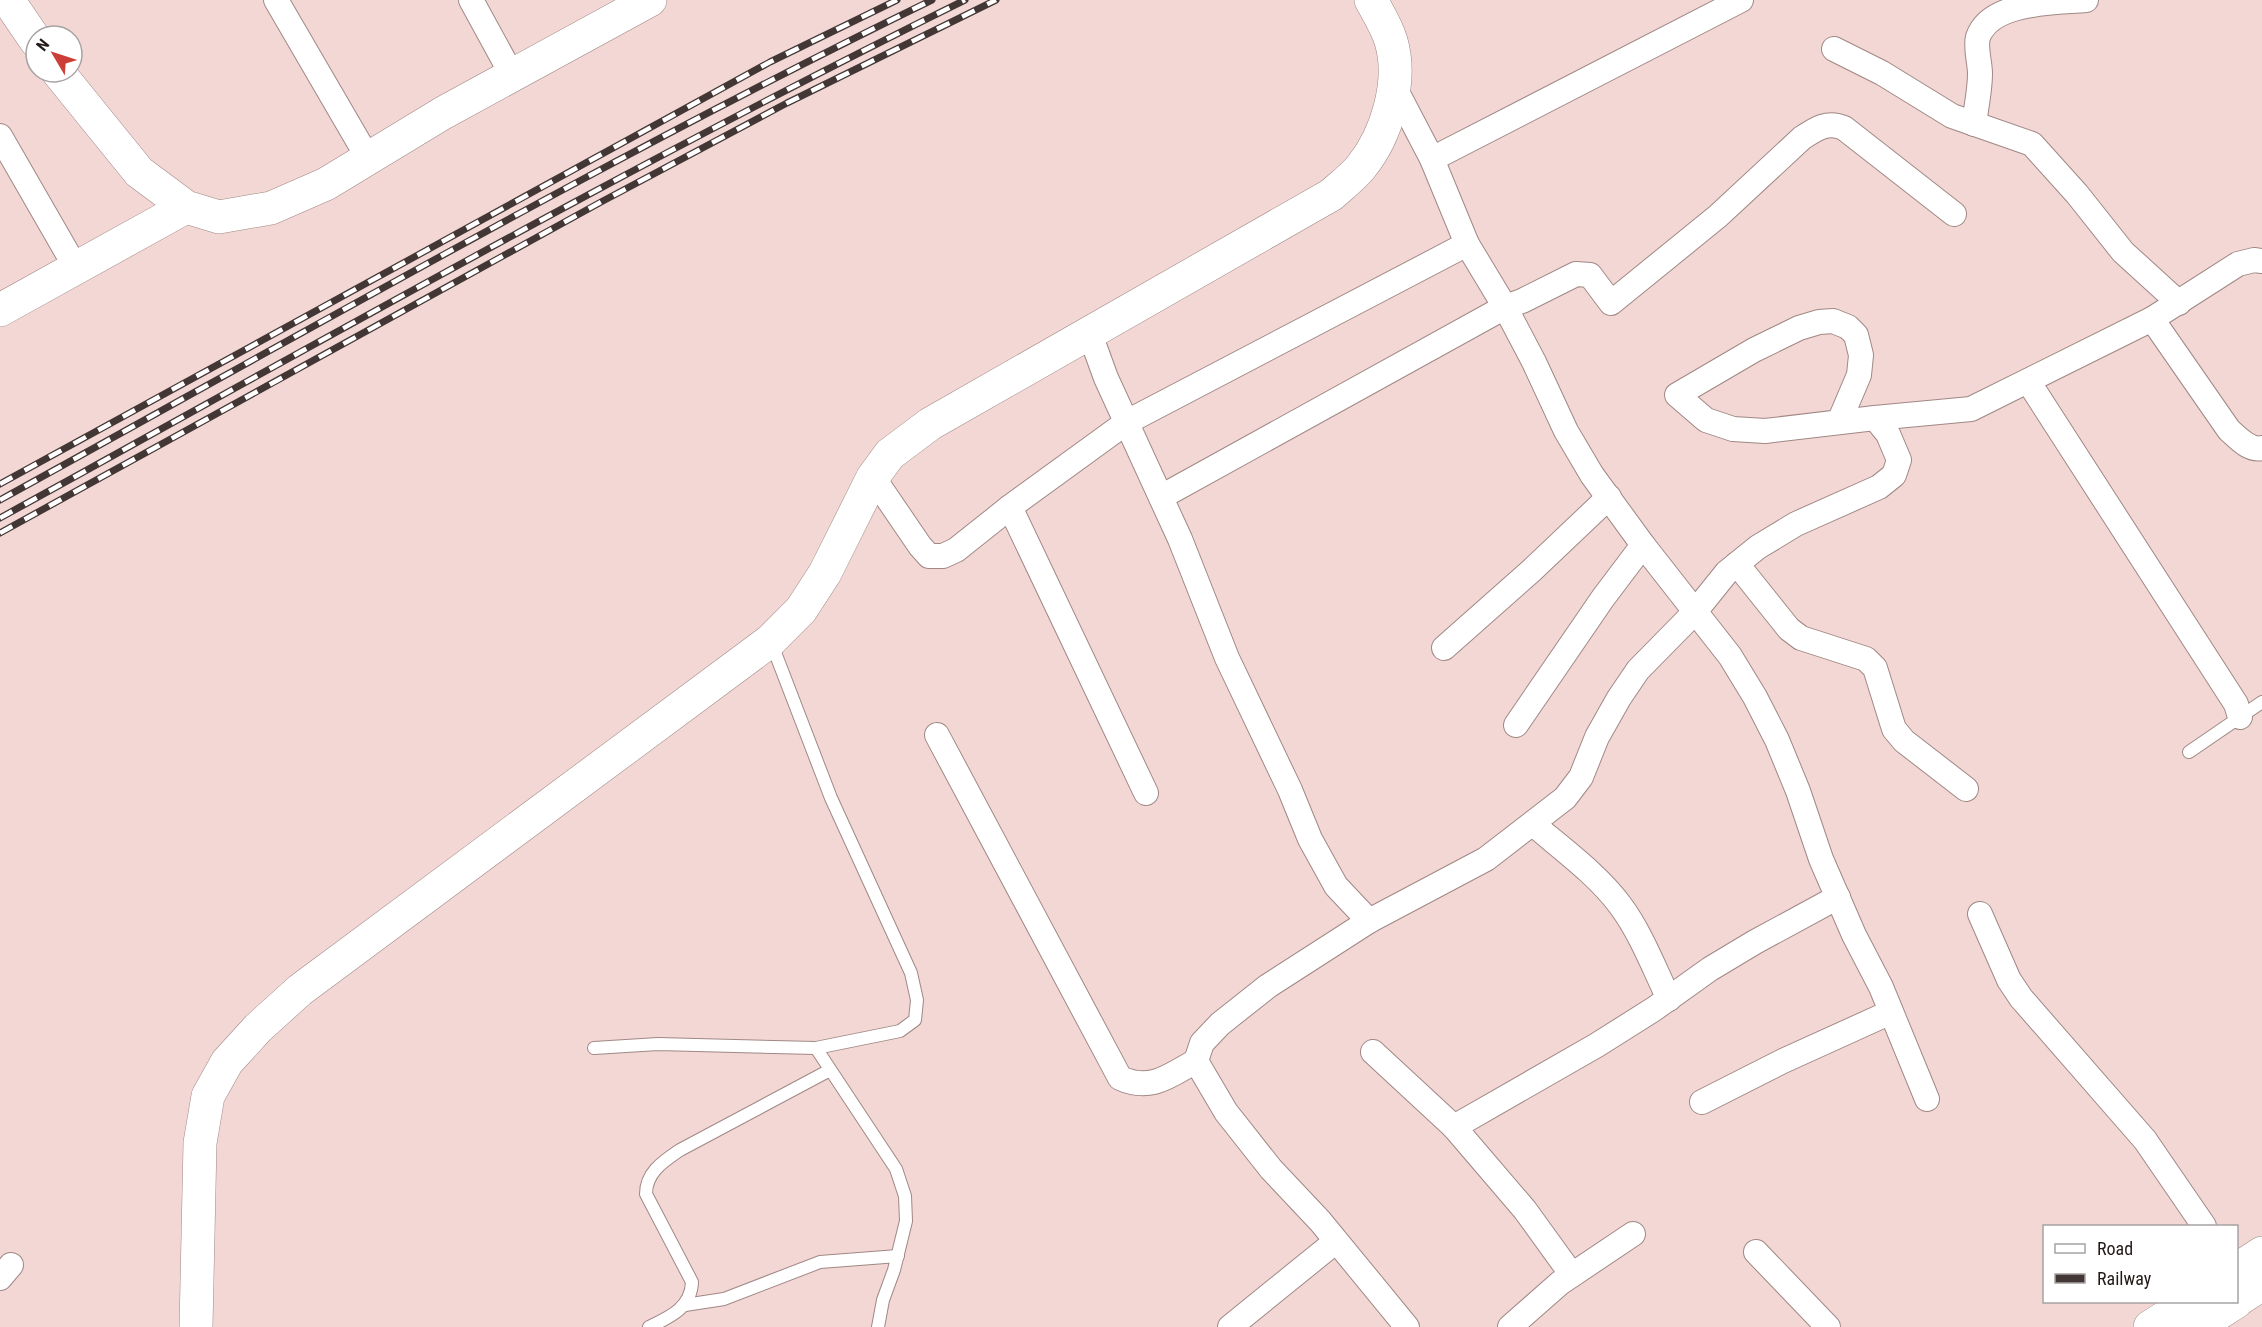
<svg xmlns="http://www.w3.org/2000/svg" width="2262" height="1327" viewBox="0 0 2262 1327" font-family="'Roboto Condensed',sans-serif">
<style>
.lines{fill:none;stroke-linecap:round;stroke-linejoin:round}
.lane-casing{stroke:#a08885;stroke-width:14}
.street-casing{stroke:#a08885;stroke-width:26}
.secondary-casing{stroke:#a08885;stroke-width:34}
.primary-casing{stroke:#a08885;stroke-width:34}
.lane{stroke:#fff;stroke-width:12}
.street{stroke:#fff;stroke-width:24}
.secondary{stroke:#fff;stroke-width:33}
.primary{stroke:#fff;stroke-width:33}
.rail-casing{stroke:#433735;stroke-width:7}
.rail{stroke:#fff;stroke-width:4.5;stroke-dasharray:14;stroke-linecap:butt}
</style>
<rect width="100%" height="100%" fill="#f2d7d4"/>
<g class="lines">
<g class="lane-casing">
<g id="lane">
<polyline points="2189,752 2262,702"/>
<polyline points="594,1048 658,1044 816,1048 900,1031 915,1020 917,1000 911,973 831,798 771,642"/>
<polyline points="816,1048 896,1169 905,1196 906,1221 894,1270 883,1300 878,1327"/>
<polyline points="685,1305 724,1299 820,1262 898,1256"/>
<path d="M649,1327C670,1317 691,1308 692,1282L646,1194C646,1172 664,1161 680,1150L830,1070"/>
</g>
</g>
<g class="street-casing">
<g id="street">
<polyline points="276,0 368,158"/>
<polyline points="471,0 512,75"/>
<polyline points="1834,49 1882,73 1952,116 2032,144 2077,194 2123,252 2179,303"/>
<path d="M1396,90L1432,159L1467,244L1505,307L1522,301L1576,274L1590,275L1611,303L1718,216L1802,138C1817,128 1828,121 1844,128L1954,214"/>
<path d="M1974,124C1976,108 1980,90 1980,74C1980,62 1975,48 1978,37C1991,1 2055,3 2086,0"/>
<polyline points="0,136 76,268"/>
<polyline points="1432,159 1741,0"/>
<path d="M2152,319L2229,430C2238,438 2249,451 2262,448"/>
<polyline points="1090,334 1106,378 1180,539 1227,658 1290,790 1310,839 1336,886 1369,921"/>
<polyline points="2028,381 2236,704 2240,717"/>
<polyline points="1839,422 1859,375 1861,355 1856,335 1848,327 1833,321 1819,322 1799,328 1754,350 1677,395 1706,420 1733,429 1765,431 1875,418 1971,409 2152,319 2238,264 2254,260 2262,261"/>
<polyline points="873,477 920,546 929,556 943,556 956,550 1010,507 1127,422 1467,244"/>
<polyline points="1161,497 1505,307 1534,362 1566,431 1592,475 1643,545 1730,656 1755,697 1777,740 1798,791 1821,859 1854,935 1881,987 1927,1099"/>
<polyline points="1010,507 1146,793"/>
<polyline points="1737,564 1789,629 1801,638 1866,659 1875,668 1894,729 1904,741 1966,789"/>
<polyline points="1444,648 1531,571 1609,497"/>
<polyline points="1516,725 1603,598 1643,545"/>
<path d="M937,735L1120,1078C1151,1092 1169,1076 1196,1061"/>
<path d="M1533,824C1562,849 1597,874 1620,905C1641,933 1654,968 1669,999"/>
<polyline points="1980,914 2009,980 2021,998 2145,1140 2204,1226"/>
<polyline points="1373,1052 1454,1127 1525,1210 1572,1275"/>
<polyline points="1702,1102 1783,1061 1891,1012"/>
<polyline points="1454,1127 1597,1045 1654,1009 1710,969 1755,942 1838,897"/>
<polyline points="1756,1252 1828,1327"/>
<polyline points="0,1278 11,1265"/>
<polyline points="1230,1327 1335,1242"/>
<polyline points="1407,1327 1320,1221 1271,1169 1226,1112 1196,1061 1202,1043 1220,1024 1268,986 1369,921 1486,859 1565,798 1581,777 1597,737 1619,698 1638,670 1694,613 1727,572 1758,547 1796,524 1879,487 1894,475 1899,460 1888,434 1875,418"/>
<polyline points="1510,1327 1560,1283 1633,1234"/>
</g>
</g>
<g class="secondary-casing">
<g id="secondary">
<polyline points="8,0 36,41"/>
<polyline points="58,72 139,172 186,207 219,217 271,208 326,184 443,113 650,0"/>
<polyline points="0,310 186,207"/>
<path d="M196,1327L200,1143L208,1096L227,1062L258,1028L300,990L770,641L801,610L825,573L873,477L890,454L930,424L1331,195C1341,186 1353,177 1361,167C1387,135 1403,81 1391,41C1387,27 1378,13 1371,0"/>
</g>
</g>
<g class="primary-casing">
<g id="primary">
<polyline points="2236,1270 2262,1253"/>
<polyline points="2236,1301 2262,1284"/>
<polyline points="2150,1327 2189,1302"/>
<polyline points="2197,1327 2236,1302"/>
</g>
</g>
<use href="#lane" class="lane"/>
<use href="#street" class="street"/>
<use href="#secondary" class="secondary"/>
<use href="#primary" class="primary"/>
<g class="rail-casing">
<g id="rail">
<polyline points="0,484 770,62 897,0"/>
<path d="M0,500C309,330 615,154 932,0"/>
<path d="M0,518C320,342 638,161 965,0"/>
<polyline points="0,533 601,202 787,103 996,0"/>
</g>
</g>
<use href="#rail" class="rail"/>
</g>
<rect x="2043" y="1225" width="195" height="78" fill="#ffffff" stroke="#a7a3a3" stroke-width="1.5"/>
<rect x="2055" y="1244" width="30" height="9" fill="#ffffff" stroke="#a7a3a3" stroke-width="1.5"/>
<text x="2097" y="1255" font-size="18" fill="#231a18">Road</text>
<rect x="2055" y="1274" width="30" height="9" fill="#433735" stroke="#a7a3a3" stroke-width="1.5"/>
<text x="2097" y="1285" font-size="18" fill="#231a18">Railway</text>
<g transform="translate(54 54) rotate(309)"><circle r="28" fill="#ffffff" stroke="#a7a3a3" stroke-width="1.5"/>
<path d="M0-4.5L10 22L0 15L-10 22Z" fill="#cc3e38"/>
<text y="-9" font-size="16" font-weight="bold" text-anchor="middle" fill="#231a18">N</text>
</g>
</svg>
